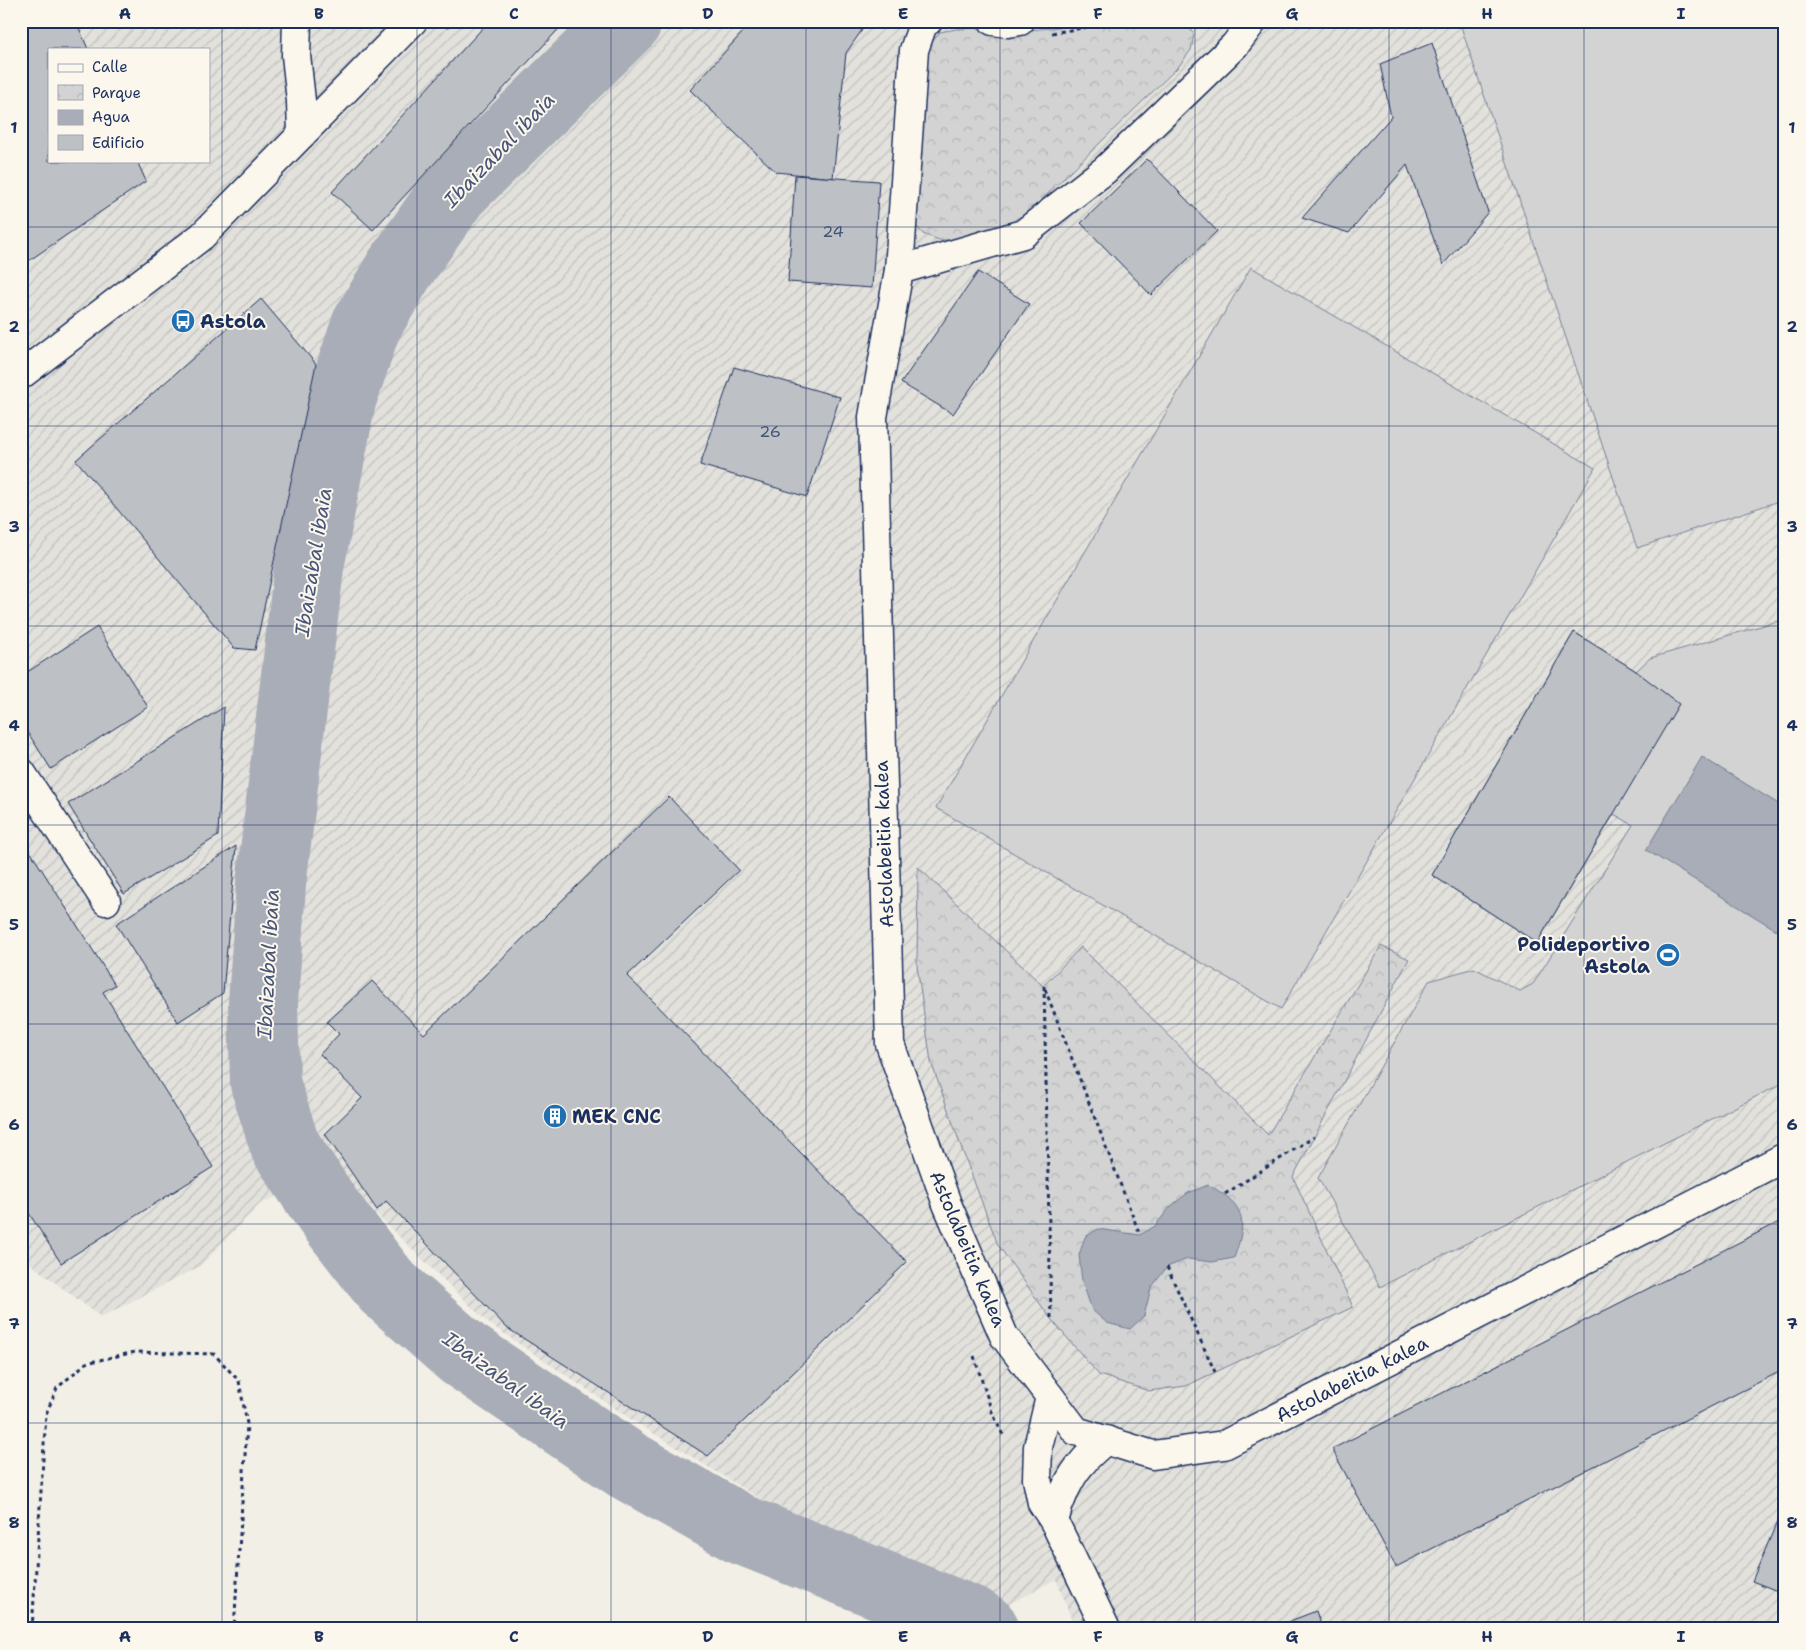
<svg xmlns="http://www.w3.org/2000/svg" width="1806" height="1650" viewBox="0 0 1806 1650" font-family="'Shantell Sans',sans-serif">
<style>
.industrial{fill:url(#industrial-furrows);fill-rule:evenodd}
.park{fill:url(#park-crowns);stroke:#768198}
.pitch{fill:#d2d3d2;stroke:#768198}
.water{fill:#a9adb7;stroke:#707b93}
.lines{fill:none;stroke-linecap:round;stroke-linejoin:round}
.river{stroke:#a9adb7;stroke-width:70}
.building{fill:#bdc0c4;stroke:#1b2f5e}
.minor-casing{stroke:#1b2f5e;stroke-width:31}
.path{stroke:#1b2f5e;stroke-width:3;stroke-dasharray:4 4;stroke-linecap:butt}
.minor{stroke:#fbf7ec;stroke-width:28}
.grid{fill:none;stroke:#1b2f5e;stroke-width:1;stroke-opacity:0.55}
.labels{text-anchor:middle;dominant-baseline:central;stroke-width:4;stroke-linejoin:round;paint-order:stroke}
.number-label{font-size:16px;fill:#445378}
.poi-label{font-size:19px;font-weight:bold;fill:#1b2f5e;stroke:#fbf7ec;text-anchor:start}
.street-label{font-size:19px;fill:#1b2f5e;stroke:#fbf7ec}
.water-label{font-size:20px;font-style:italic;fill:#465579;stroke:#fbf7ec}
.neatline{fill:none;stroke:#1b2f5e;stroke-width:2}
.grid-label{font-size:16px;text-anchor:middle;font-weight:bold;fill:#1b2f5e}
</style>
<defs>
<pattern id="industrial-furrows" width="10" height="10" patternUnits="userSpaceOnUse" patternTransform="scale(1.25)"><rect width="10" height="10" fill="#e2e1dc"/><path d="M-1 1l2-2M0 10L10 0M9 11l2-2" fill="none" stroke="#c1c1bf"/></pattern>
<pattern id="park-crowns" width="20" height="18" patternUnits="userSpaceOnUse" patternTransform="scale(1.25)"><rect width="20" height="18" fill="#d2d3d2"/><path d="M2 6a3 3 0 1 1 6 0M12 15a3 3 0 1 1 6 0" fill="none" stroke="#b4b5b7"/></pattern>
</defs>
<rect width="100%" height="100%" fill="#f2efe6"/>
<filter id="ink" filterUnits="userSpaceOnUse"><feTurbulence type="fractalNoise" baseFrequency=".02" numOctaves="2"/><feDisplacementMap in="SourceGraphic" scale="10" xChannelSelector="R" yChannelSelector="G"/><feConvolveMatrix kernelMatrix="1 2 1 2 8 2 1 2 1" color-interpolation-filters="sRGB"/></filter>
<g filter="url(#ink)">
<path class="industrial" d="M21,21H1785V1629H1075L1056,1579L996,1611L878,1563L796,1521L632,1420L487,1322L383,1221L334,1167L259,1205L199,1267L101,1317L21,1257ZM49,49H209V161H49Z"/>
<g class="park">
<polygon points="1119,21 1183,21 1194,34 1191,50 1179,66 1025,216 1009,227 955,240 939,240 923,234 912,221 928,47 940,32 956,29 983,28 1010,32"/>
<polygon points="918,867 1043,986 1081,947 1268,1135 1381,946 1409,959 1293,1177 1353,1307 1186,1386 1149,1391 1099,1375 1051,1319 998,1245 963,1152 931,1062 917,966"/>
</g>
<g class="pitch">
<polygon points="1459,21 1785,21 1785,499 1637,548"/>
<polygon points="1251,267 1595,468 1281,1009 936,808"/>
<polygon points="1785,619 1785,1082 1380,1287 1318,1178 1429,981 1474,968 1520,991 1533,984 1633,825 1614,814 1537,943 1432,875 1574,632 1636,671 1650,658"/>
</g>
<g class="water">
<polygon points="1702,757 1785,808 1785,919 1778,931 1646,850"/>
<path d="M1208,1185C1245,1204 1248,1220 1234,1258L1212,1262L1188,1259L1167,1267L1151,1288L1144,1316L1130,1329L1107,1323L1092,1310L1082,1281L1079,1255L1085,1237L1098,1229L1140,1235L1155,1226L1171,1206L1188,1193Z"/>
</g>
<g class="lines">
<polyline class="river" points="627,21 454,191 399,270 366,326 341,400 309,567 271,885 263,1003 265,1083 285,1146 328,1211 387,1287 463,1354 627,1465 740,1529 972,1621 984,1629"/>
</g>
<g class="building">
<polygon points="21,21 76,21 88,49 49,49 49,161 137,161 146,181 21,266"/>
<polygon points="489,21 566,21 373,230 332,192"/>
<polygon points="753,21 851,21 862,30 846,53 833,178 776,172 690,90"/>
<polygon points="1432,43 1488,212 1443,265 1407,165 1349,233 1302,218 1391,117 1380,64"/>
<polygon points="1147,159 1217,231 1151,295 1081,223"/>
<polygon points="795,175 879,181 872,288 788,282"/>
<polygon points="978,272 1029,304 953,414 901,383"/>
<polygon points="261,299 316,364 255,650 234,648 76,460"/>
<polygon points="734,367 840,397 807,497 700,465"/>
<polygon points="97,627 148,707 51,769 21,722 21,676"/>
<polygon points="1574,632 1636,671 1679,704 1537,943 1432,875"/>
<polygon points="224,707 218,836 124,894 68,804"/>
<polygon points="669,797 739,870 627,976 656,1004 907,1262 708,1456 507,1328 386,1201 377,1210 325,1134 362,1098 320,1054 339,1034 327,1022 372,981 424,1034"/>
<polygon points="21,837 115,985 103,992 213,1167 61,1263 21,1201"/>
<polygon points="236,846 223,993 178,1022 116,924"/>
<polygon points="1785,1219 1785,1369 1396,1567 1332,1449"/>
<polygon points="1785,1503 1785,1594 1752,1581"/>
<polygon points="1316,1611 1322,1629 1278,1629 1277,1626"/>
</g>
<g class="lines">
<g class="minor-casing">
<g id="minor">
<polyline points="297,21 296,55 301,101 302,134"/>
<polyline points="928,21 923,24 914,50 899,270 873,417 890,1044 947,1204 1004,1336 1076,1431 1153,1455 1224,1445 1785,1157"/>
<polyline points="993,21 1008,23 1020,21"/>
<polyline points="899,270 1023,234 1105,170 1235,45 1253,21"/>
<polyline points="21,375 202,236 413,21"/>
<polyline points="21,772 106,901"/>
<polyline points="1050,1397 1038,1447 1037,1479 1042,1503 1054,1521 1106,1629"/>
<path d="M1054,1521C1059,1501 1069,1477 1083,1462C1089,1454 1098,1447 1106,1440"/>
</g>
</g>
<g class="path">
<polyline points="447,28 453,21"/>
<polyline points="1052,33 1124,21"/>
<polyline points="1044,986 1051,1319"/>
<polyline points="1045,989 1140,1235"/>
<polyline points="1225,1194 1314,1137"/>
<polyline points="1167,1267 1215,1372"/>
<polyline points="974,1356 992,1412 1004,1437"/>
<polyline points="32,1629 46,1414 57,1388 86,1363 135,1352 214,1354 239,1381 247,1424 234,1629"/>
</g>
<use href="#minor" class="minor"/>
</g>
</g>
<path class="grid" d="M222,21V1629M417,21V1629M611,21V1629M806,21V1629M1000,21V1629M1195,21V1629M1389,21V1629M1584,21V1629M21,227H1785M21,426H1785M21,626H1785M21,825H1785M21,1024H1785M21,1224H1785M21,1423H1785"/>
<defs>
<g id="bus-disc" transform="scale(1.25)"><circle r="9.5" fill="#1f6fb2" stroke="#fbf7ec"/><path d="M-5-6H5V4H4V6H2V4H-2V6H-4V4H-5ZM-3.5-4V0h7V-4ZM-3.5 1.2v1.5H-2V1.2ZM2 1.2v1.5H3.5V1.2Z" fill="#fff"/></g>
<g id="stadium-disc" transform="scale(1.25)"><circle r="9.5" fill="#1f6fb2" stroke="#fbf7ec"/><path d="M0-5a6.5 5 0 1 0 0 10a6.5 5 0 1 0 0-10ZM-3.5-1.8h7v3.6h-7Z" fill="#fff"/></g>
<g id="building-disc" transform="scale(1.25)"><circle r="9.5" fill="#1f6fb2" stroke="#fbf7ec"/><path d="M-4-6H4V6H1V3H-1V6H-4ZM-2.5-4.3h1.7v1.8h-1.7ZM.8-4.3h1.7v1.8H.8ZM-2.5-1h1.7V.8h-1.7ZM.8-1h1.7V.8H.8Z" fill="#fff"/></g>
</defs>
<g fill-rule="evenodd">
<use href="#bus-disc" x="183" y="321"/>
<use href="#stadium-disc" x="1668" y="955"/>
<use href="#building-disc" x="555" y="1116"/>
</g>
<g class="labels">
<g class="number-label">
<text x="833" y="231">24</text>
<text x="770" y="431">26</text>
</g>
<g class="poi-label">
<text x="200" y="321">Astola</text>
<text x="1650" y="944" text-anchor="end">Polideportivo<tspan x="1650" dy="22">Astola</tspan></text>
<text x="572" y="1116">MEK CNC</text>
</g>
<g class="street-label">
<text transform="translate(884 844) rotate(-92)">Astolabeitia kalea</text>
<text transform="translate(968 1249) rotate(67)">Astolabeitia kalea</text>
<text transform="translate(1352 1379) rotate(-27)">Astolabeitia kalea</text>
</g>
<g class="water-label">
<text transform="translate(499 150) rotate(-46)">Ibaizabal ibaia</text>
<text transform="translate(313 562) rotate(-81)">Ibaizabal ibaia</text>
<text transform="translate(268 964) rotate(-87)">Ibaizabal ibaia</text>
<text transform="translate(506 1380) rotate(36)">Ibaizabal ibaia</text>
</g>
</g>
<rect width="1806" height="1650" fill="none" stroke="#fbf7ec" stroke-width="55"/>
<rect x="48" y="48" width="162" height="115" fill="#fbf7ec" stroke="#a1a7b3"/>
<rect x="58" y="64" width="25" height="8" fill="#fbf7ec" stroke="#a1a7b3"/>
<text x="92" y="72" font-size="15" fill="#1b2f5e">Calle</text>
<rect x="58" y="85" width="25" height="15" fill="url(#park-crowns)" stroke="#a1a7b3"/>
<text x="92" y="98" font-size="15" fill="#1b2f5e">Parque</text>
<rect x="58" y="110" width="25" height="15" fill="#a9adb7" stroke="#a1a7b3"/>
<text x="92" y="122" font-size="15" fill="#1b2f5e">Agua</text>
<rect x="58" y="135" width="25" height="15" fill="#bdc0c4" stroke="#a1a7b3"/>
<text x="92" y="148" font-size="15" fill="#1b2f5e">Edificio</text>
<rect x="28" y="28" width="1750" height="1594" class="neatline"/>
<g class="grid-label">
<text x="125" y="19">A</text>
<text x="319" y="19">B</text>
<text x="514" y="19">C</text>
<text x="708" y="19">D</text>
<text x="903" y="19">E</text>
<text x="1098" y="19">F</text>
<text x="1292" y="19">G</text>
<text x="1487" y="19">H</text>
<text x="1681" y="19">I</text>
<text x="14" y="133">1</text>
<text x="1792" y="133">1</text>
<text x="14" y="332">2</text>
<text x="1792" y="332">2</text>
<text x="14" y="532">3</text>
<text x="1792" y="532">3</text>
<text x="14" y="731">4</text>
<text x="1792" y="731">4</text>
<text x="14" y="930">5</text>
<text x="1792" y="930">5</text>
<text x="14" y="1130">6</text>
<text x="1792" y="1130">6</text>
<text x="14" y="1329">7</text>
<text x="1792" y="1329">7</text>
<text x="14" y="1528">8</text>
<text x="1792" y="1528">8</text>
<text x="125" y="1642">A</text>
<text x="319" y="1642">B</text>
<text x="514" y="1642">C</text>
<text x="708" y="1642">D</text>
<text x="903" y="1642">E</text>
<text x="1098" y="1642">F</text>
<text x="1292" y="1642">G</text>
<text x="1487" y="1642">H</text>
<text x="1681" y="1642">I</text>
</g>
</svg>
